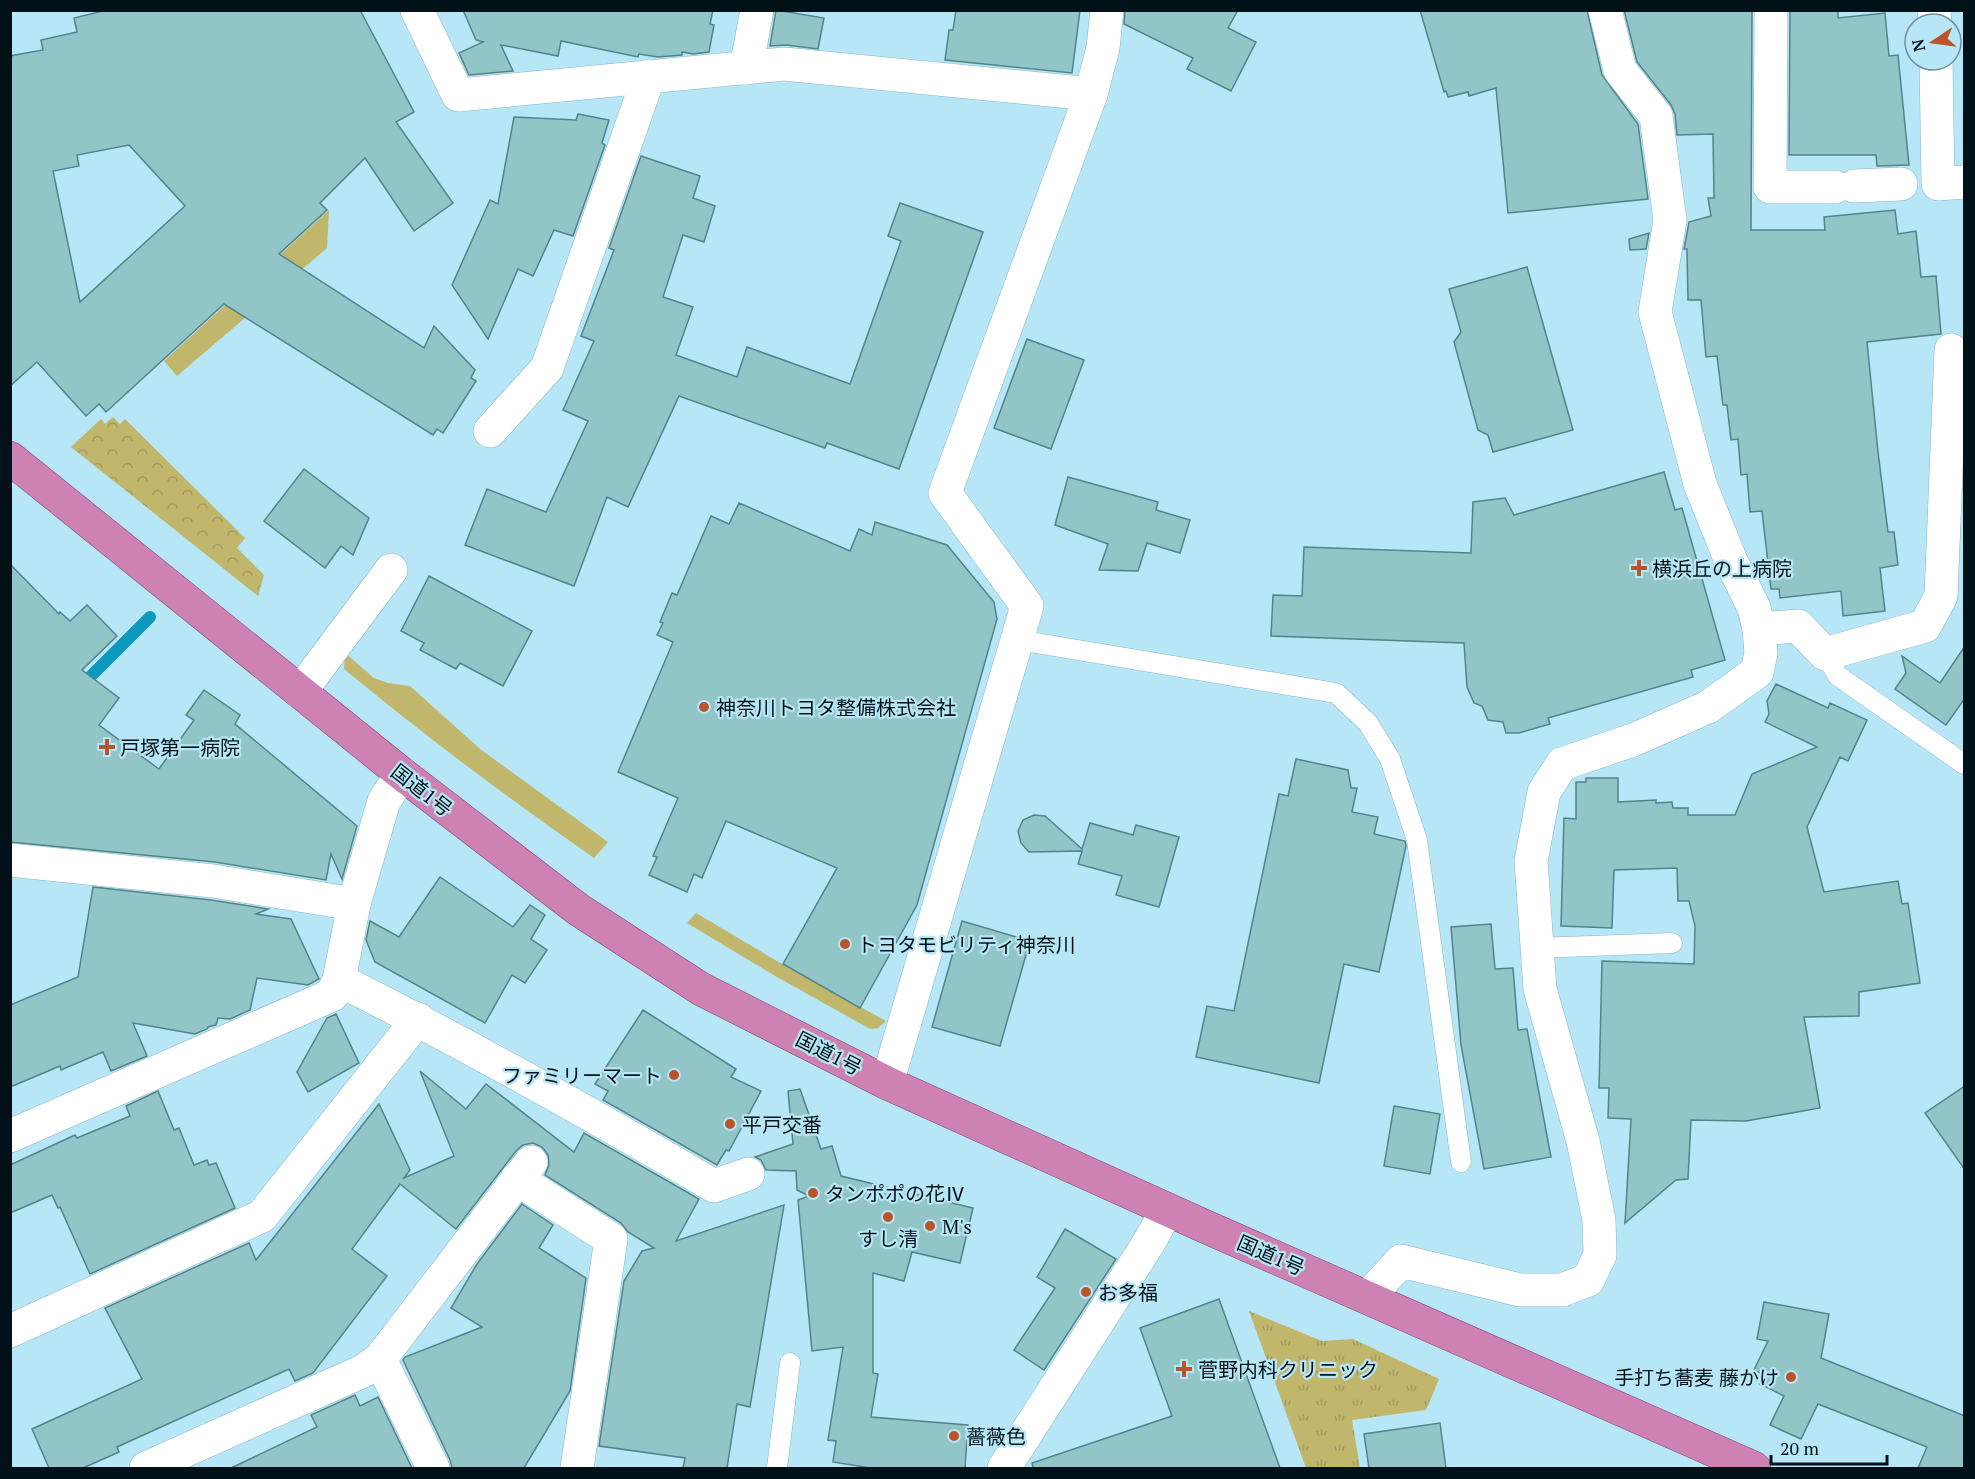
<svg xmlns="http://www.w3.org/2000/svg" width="1975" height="1479" viewBox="0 0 1975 1479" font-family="'PT Serif','Noto Sans JP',serif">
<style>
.grass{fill:#c0b66c}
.forest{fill:url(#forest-crowns)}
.park{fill:url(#park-tufts)}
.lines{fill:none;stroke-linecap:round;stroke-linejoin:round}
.stream{stroke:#0b99bc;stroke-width:12}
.building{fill:#91c5c8;stroke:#528488;stroke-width:1.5;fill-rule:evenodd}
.service-casing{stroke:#87b5c5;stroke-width:21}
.minor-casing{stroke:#87b5c5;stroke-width:34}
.tertiary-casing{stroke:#87b5c5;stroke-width:34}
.trunk-casing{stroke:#7f4772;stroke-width:34}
.service{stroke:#fff;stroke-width:20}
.minor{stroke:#fff;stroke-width:33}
.tertiary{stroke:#fff;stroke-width:33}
.trunk{stroke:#ce82b4;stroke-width:33}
.poi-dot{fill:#bb542a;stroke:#b7e6f7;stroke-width:2}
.labels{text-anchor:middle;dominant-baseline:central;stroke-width:4.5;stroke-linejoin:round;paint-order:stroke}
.poi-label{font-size:20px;fill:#021218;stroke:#b7e6f7;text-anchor:start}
.street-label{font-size:20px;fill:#021218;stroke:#b7e6f7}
</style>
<defs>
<pattern id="forest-crowns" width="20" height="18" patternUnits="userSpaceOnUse" patternTransform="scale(1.5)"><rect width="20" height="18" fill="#c0b66c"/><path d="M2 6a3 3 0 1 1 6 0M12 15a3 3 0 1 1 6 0" fill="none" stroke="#a39b5d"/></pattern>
<pattern id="park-tufts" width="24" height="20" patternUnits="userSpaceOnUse" patternTransform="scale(1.5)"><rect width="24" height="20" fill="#c0b66c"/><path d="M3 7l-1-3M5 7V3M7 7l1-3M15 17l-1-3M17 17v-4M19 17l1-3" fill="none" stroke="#a39b5d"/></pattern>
</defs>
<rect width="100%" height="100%" fill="#b7e6f7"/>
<g class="grass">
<polygon points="329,210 327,248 177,376 164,361"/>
<path d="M345,653L374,678L388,683L410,686L480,749L608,842L594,858C508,798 425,736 344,669Z"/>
<polygon points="696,913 782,964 886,1021 878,1028 870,1029 777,977 687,923"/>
</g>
<polygon class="forest" points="113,417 120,424 125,419 245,538 237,548 264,575 258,596 71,447 101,419 105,424"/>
<polygon class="park" points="1249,1311 1322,1341 1353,1339 1439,1379 1426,1410 1352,1420 1360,1468 1306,1468"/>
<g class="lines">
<polyline class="stream" points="80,687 150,617"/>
</g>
<g class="building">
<path d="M107,10H360L414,112L396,122L453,203L414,231L365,158L320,203L327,210L279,254L424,348L434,326L475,370L471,378L476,381L443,433L437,429L433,435L224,304L106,412L99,404L86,416L37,362L10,386V56L43,50L41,40L77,32L74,18ZM129,145L185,206L80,302L53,171L79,166L77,155Z"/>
<polygon points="463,10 713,10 710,24 714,25 709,52 693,54 682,52 682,55 658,57 639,54 638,57 561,41 558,56 501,45 513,71 469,75 459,53 483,42 476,40"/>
<polygon points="776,10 824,18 818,49 786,45 770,46"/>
<polygon points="956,10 1080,10 1072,73 945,60 949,30 953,30"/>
<polygon points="1125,10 1238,10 1228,28 1256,42 1231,91 1187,69 1193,58 1124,24"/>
<polygon points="1420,10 1587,10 1602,75 1638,124 1648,199 1508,213 1496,88 1469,96 1468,92 1448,97 1446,91 1444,92"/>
<polygon points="1624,10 1752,10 1751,230 1825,230 1824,217 1895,210 1898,234 1916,231 1921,277 1936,276 1941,334 1867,342 1878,452 1888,532 1894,532 1898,565 1880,568 1885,611 1843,616 1841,591 1780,598 1779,589 1771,589 1762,511 1750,512 1747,474 1741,475 1738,439 1731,440 1727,405 1723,405 1717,356 1706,357 1701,300 1688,300 1687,249 1684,249 1689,222 1711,216 1708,198 1714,198 1713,134 1677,135 1675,114 1671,105 1637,62"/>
<polygon points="1790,10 1838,10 1838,18 1885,13 1889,56 1898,55 1909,165 1877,166 1876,155 1789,155"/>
<polygon points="578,114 609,120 602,143 605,145 573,236 554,230 533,276 518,269 488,339 452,285 490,200 498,204 514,117 576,120"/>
<polygon points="641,156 700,176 693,198 715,206 704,242 683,235 663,297 693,307 676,355 737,377 747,347 850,384 901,241 888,236 900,203 983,232 899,469 827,443 825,448 679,396 628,507 607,497 574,586 465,545 487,489 546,512 588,421 563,410 594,341 581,336 614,250 609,248"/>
<polygon points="1649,233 1646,249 1630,250 1629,239"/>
<polygon points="1527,267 1573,430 1493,452 1488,435 1478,430 1454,342 1461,332 1449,289"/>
<polygon points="1027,339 1084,360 1051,449 994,428"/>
<polygon points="304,469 369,518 353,555 341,546 325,568 264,521"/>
<polygon points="1664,472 1675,510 1682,508 1725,660 1691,670 1693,677 1548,718 1550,724 1519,733 1506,733 1503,722 1488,720 1482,706 1474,703 1467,687 1464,643 1271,636 1273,595 1302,596 1304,547 1471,553 1473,502 1505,498 1514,515"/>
<polygon points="1068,477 1158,502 1156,510 1190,520 1180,553 1147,543 1138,571 1099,570 1108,544 1055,525"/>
<polygon points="739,503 850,551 859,529 872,535 875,522 947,545 994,602 997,619 917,905 860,1008 783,964 837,868 726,821 702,878 694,874 687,892 649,875 657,857 653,856 678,798 618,772 673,642 657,635 663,623 660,622 672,593 677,595 711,516 729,524"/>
<polygon points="10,564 59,614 60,612 70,621 87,605 117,636 82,670 119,698 99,725 159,769 194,720 186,715 204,690 240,715 235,724 357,826 342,879 331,854 326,880 215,862 10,842"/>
<polygon points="429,576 532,631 503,686 460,663 456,669 420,650 424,643 401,631"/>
<polygon points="1965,646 1965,698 1946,725 1895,689 1906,673 1902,656 1940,683"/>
<polygon points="1776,684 1828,708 1830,703 1867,720 1848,761 1840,757 1807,827 1824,892 1898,881 1902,904 1908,903 1920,983 1859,992 1859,1016 1804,1017 1820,1108 1746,1121 1691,1120 1688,1179 1676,1180 1625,1223 1631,1119 1608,1118 1609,1088 1599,1088 1602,961 1694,964 1695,926 1689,901 1678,901 1677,868 1614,870 1612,928 1561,926 1564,818 1576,819 1576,782 1586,782 1586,778 1618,778 1618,802 1656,800 1656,803 1672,802 1673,808 1688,808 1688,815 1735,815 1752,774 1817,747 1765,722 1769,714 1767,701"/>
<polygon points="1296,759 1348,770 1351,788 1357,788 1352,812 1378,817 1374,834 1405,841 1406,846 1379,972 1344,964 1319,1083 1196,1057 1207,1006 1234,1011 1279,794 1288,796"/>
<polygon points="1034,815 1045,816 1082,849 1090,823 1133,835 1136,825 1179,837 1159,907 1116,895 1122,876 1078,864 1082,851 1029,852 1021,843 1018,831 1023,820"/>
<polygon points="440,877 513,927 530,905 545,915 531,939 547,950 525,983 512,975 485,1023 375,962 366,940 370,921 399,937"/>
<polygon points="93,887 211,900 268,909 256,914 291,919 319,979 308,985 257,978 250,1010 230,1019 218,1018 216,1025 208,1027 207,1029 195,1034 133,1023 147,1056 111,1071 103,1052 61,1070 60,1066 10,1087 10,1005 78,977"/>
<polygon points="962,921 1030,941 1000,1046 932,1027"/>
<polygon points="1491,924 1495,969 1513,968 1518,1030 1527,1029 1551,1157 1484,1169 1461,1045 1451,927"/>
<polygon points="643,1010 736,1069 731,1077 761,1091 729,1151 726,1150 717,1165 603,1100 608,1091 595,1084"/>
<polygon points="336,1014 359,1063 308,1092 297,1072 327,1018"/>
<polygon points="420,1071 466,1109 486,1084 574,1152 584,1133 699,1199 676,1241 784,1205 750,1407 737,1404 727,1468 683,1468 685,1458 599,1446 624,1281 642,1251 654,1248 628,1232 621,1223 545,1175 549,1165 548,1155 542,1147 533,1143 523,1145 516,1151 456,1229 400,1184 352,1249 387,1276 313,1373 295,1381 289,1369 117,1447 119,1452 83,1468 49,1468 32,1429 142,1379 105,1308 249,1243 256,1260 379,1104 410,1170 404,1178 454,1156"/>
<polygon points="1965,1086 1965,1170 1925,1113"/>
<polygon points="800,1089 821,1149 832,1146 841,1176 973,1208 960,1263 912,1252 904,1281 873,1273 873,1373 878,1374 871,1417 968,1425 965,1468 870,1468 833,1462 836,1441 828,1440 843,1347 812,1351 798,1200 809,1196 797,1190 796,1171 766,1170 761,1160 755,1157 793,1144 788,1091"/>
<polygon points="158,1091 174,1130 179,1128 194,1165 207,1160 209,1165 216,1163 235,1208 90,1274 60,1207 58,1208 52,1195 10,1213 10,1165 75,1135 77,1138 130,1116 126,1106"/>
<polygon points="1394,1106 1440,1114 1430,1174 1384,1166"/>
<polygon points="522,1204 553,1225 539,1248 586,1278 570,1391 524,1468 452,1468 450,1460 403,1360 405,1357 482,1327 451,1308 477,1264"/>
<polygon points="1065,1229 1116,1259 1044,1370 1014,1350 1055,1288 1037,1277"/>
<polygon points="1219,1299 1280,1468 1033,1468 1032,1463 1172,1416 1140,1328"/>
<polygon points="1764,1302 1829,1314 1821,1358 1965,1416 1965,1468 1918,1468 1927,1447 1818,1404 1801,1439 1770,1425 1784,1396 1760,1384 1764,1375 1754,1370 1768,1341 1757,1339"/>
<polygon points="355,1395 360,1406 378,1397 412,1468 231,1468 317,1427 311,1415"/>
<polygon points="1440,1423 1446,1468 1369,1468 1364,1434"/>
</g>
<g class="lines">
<g class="service-casing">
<g id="service">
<polyline points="1018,640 1336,693 1368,723 1390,759 1417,840 1461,1162"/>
<polyline points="1825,654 1838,676 1964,764"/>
<polyline points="1537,948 1672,943"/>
<polyline points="777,1468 790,1363"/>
</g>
</g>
<g class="minor-casing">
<g id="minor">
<polyline points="417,10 458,95 784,64 1091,94"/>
<polyline points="1771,10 1770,187 1835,187"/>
<polyline points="1934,10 1935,24"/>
<polyline points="1936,60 1938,184 1964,182"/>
<polyline points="746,68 757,10"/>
<polyline points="1854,186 1901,184"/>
<polyline points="490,431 547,368 649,76"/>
<polyline points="1759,629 1798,626 1825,654 1925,626 1941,596 1951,350"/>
<polyline points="300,692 391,570"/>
<polyline points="10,860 213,881 354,904"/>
<path d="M339,980C467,1044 591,1114 714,1186L748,1174"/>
<polyline points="887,1083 1027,606 945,493 1091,94 1103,48 1107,10"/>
<polyline points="10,1136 332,995 339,980 354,904 384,801 402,774"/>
<polyline points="517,1179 611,1239 577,1468"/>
<polyline points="1368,1297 1401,1261 1520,1290 1562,1290 1588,1280 1600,1255 1599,1220 1583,1141 1540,989 1531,861 1544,792 1562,764 1633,740 1708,707 1757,672 1761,653 1759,629 1754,608 1731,561 1700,484 1655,312 1670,220 1656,116 1620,70 1605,10"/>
<polyline points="10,1331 262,1216 418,1019"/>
<polyline points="380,1359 433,1468"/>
<polyline points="146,1468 363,1371 380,1359 531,1162"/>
</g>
</g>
<g class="tertiary-casing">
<polyline id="tertiary" points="1004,1468 1148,1244 1167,1210"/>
</g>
<g class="trunk-casing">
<polyline id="trunk" points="10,458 402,774 579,910 701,989 887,1083 1204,1226 1754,1468"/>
</g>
<use href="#service" class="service"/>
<use href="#minor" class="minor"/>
<use href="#tertiary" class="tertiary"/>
<use href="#trunk" class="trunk"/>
</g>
<g class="poi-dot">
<path d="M1636 559h6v6h6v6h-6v6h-6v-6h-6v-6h6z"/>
<circle cx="704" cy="707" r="6"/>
<path d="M104 738h6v6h6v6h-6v6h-6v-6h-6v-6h6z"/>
<circle cx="845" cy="944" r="6"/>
<circle cx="674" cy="1075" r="6"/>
<circle cx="730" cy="1124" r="6"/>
<circle cx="813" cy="1193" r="6"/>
<circle cx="888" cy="1217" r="6"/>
<circle cx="930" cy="1226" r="6"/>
<circle cx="1086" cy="1292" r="6"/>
<path d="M1181 1360h6v6h6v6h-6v6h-6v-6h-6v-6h6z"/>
<circle cx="1791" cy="1377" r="6"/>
<circle cx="954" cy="1436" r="6"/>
</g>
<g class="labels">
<g class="poi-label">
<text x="1652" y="568">横浜丘の上病院</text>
<text x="716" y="707">神奈川トヨタ整備株式会社</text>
<text x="120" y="747">戸塚第一病院</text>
<text x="857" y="944">トヨタモビリティ神奈川</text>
<text x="662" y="1075" text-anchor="end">ファミリーマート</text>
<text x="742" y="1124">平戸交番</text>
<text x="825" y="1193">タンポポの花Ⅳ</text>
<text x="942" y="1226">M's</text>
<text x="888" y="1238" text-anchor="middle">すし清</text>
<text x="1098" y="1292">お多福</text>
<text x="1198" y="1369">菅野内科クリニック</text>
<text x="1779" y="1377" text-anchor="end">手打ち蕎麦 藤かけ</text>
<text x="966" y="1436">薔薇色</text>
</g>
<g class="street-label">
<text transform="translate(422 790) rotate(38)">国道1号</text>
<text transform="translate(829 1053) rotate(27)">国道1号</text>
<text transform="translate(1271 1255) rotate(23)">国道1号</text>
</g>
</g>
<rect width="1975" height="1479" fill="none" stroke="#021218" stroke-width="24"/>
<g transform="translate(1933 42) rotate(257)"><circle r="28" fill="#b7e6f7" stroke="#6f919e" stroke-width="1.5"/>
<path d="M0-4.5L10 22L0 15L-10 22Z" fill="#bb542a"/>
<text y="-9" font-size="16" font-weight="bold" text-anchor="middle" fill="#021218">N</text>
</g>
<path d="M1771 1455v9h116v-9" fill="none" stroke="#021218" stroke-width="3"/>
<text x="1780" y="1455" font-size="18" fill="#021218" stroke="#b7e6f7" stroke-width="4.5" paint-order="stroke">20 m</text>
</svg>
